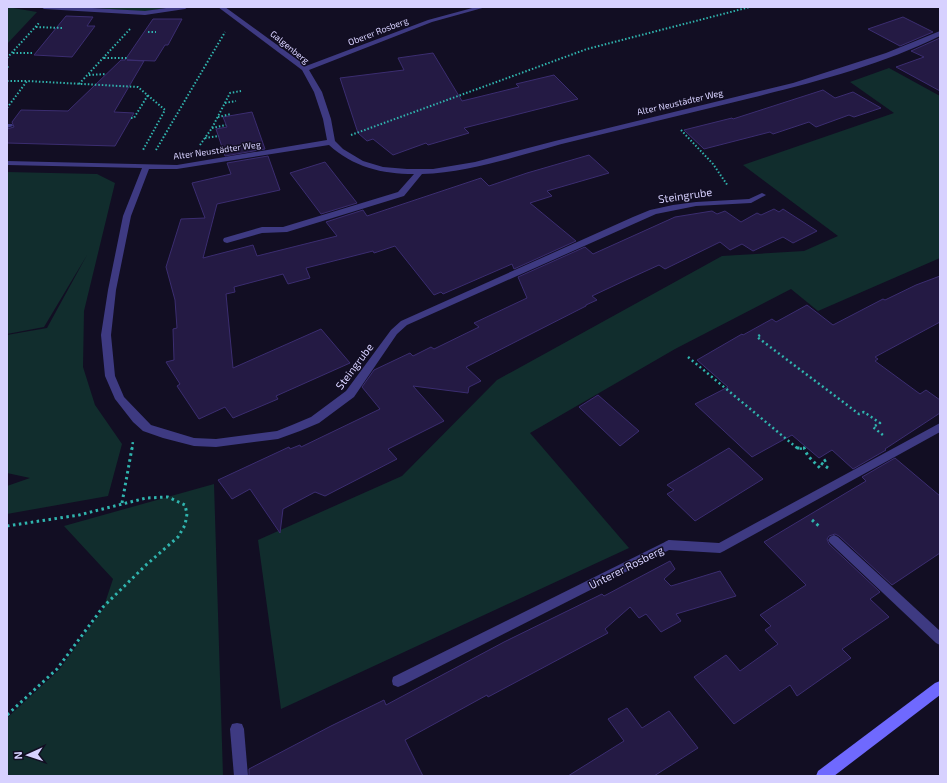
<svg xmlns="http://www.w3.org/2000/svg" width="947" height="783" viewBox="0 0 947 783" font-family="'Exo 2',sans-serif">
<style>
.green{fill:#112d2d}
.building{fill:#241a44;stroke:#3b2d70}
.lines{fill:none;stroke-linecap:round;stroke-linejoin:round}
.path-far2{stroke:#30b4ae;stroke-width:2;stroke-dasharray:1.5 2;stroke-linecap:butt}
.path-far1{stroke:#30b4ae;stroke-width:2.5;stroke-dasharray:2 3;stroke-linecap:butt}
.path{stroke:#30b4ae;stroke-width:3;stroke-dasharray:2.5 3.5;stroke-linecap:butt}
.lane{fill:#3e3a82;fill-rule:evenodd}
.street{fill:#3e3a82;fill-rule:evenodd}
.secondary{fill:#6f69fe;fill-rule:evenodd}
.labels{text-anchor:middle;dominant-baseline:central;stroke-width:3;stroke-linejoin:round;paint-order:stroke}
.far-street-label{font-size:9px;fill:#d7d1ff;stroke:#120e23}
.street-label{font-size:11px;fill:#d7d1ff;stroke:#120e23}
</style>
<rect width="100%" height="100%" fill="#120e23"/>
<g class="green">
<polygon points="7,7 37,12 7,44"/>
<polygon points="85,7 170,7 144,12"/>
<polygon points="889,68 940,96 940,258 818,311 791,289 675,349 530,433 629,548 281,709 258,540 402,476 497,380 722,256 804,251 838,236 743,165 894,113 850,82"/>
<polygon points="7,172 97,174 115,183 84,311 83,367 95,405 122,444 108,496 7,514 7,486 30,478 7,473 7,335 47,328 87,255 44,327 7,334"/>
<polygon points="214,484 223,776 7,776 7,718 59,670 103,609 113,579 64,526"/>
</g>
<g class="building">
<polygon points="66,16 93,17 87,26 95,26 72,57 34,55"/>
<polygon points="903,17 933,32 900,46 868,29"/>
<polygon points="153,19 182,19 168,45 165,45 155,61 127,60 144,61 114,112 134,113 115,146 7,143 7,129 14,127 12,122 21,110 68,111 121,60 125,60"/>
<polygon points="940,38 940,91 896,67 924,57 911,51"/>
<polygon points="433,53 462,101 519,87 516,84 554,75 578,99 464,128 469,133 428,145 426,143 393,155 373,139 367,141 358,133 340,78 404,70 398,58"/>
<polygon points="823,90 835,98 853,92 881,108 854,117 849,115 816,127 809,122 773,134 770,132 704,149 684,130 732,118 733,119"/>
<polygon points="252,112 265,149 225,156 216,129 227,127 223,117"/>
<polygon points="589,155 609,173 547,191 552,196 530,203 576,241 514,269 512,264 443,294 441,292 434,295 395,246 374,253 373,251 306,268 310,278 288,284 283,274 234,287 235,292 226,294 233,368 321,329 350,363 276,396 278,399 233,418 225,407 199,419 177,386 180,384 166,362 174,360 173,329 177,328 175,300 166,267 181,219 205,218 192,183 231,174 227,163 268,156 280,190 217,204 203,258 253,245 257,256 337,236 326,222 363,210 367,216 481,178 489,186 527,173"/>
<polygon points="325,162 357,203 321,214 290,173"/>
<polygon points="774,209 779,212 783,209 817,231 793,243 783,237 753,251 742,244 730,250 720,242 665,269 659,265 626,280 592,296 597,300 586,305 586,306 466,367 481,381 469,387 468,393 413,386 444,421 388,449 397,459 325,496 315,492 283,509 280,533 250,489 232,499 218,480 289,447 290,449 300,445 301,447 380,409 362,387 374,370 410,353 413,356 431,347 434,349 479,327 474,323 527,298 518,277 585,247 593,254 675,217 712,211 717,214 725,211 741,222 757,213 761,215"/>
<polygon points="940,276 940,322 875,357 878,359 875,361 920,394 926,390 940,400 940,413 885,449 886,450 853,469 832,450 819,458 792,435 752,457 695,404 728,387 697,360 742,334 743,335 772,319 776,322 807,305 833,325 883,299 885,300 916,285"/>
<polygon points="598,395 639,431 620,446 579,407"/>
<polygon points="729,448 763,479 695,521 667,494 674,490 667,485"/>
<polygon points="895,458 940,496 940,553 892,585 839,536 835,534 829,536 827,539 829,544 880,592 870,599 889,617 842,649 851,658 797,696 790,685 734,724 694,677 726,655 740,671 778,644 765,630 771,626 760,615 806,585 764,542 866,481 862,477"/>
<polygon points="670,561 675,569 664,579 671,586 720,571 736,596 676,614 681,621 661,632 646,614 639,618 630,607 605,629 608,633 488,697 487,695 405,740 423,776 249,776 249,769 331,726 384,700 386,705 504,642 602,594 604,596"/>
<polygon points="627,708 642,728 669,711 698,748 654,776 568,776 624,741 608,719"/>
</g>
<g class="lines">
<g class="path-far2">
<polyline points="36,27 63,28"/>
<polyline points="148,32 156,32"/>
<polyline points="13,53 32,53"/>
<polyline points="7,58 39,23"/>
<polyline points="104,58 128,58"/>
<polyline points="7,67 9,67"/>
<polyline points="89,75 106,74"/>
<polyline points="7,81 26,81"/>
<polyline points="79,84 130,29"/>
<polyline points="225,103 236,101"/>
<polyline points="7,108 27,81 138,87 165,110 143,150"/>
<polyline points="218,117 231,114"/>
<polyline points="131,118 134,118 148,95"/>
<polyline points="212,128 226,125"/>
<polyline points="681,130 713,164 728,186"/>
<polyline points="351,135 587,49 750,7"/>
<polyline points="205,138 219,136"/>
<polyline points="200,145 212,128 230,93 241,91"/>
<polyline points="156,150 225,32"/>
</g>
<g class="path-far1">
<polyline points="760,335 757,337 859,414 864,412 880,423 873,427 884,436"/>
<polyline points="688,357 797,448 804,449"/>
<polyline points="132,449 133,441"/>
</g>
<g class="path">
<polyline points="797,448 804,448 808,456 822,470"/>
<polyline points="828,468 821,463 829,458"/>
<polyline points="122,503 132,448"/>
<polyline points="812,520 820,527"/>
<polyline points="7,526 79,515 146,498 168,497 185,505 187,514 185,525 178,537 146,565 103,607 57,669 7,715"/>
</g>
<g class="lane">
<polygon points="41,7 75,7 145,11 173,7 188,7 185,9 145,15 44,9"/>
<polygon points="7,124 12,124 13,126 7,128"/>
<polygon points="834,535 838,537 940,631 940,645 936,643 830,543 828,540 830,537"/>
<polygon points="669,540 673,542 675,545 673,548 403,685 398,687 393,685 392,681 393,677"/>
<polygon points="237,723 242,724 244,729 248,776 234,776 230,729 232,724"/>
</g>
<g class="street">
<path d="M218,7H225L306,66L428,20L476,7H486L432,22L309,70L322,92L331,119L335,141L343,149L363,161L383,167L407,169H433L475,162L555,141L793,83L886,53L940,31V36C881,65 815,82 751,98C694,112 636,126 578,140C527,152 476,172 422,174L404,196L287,232L262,233L227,243L224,242L223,240L224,238L262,227H283L398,192L414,174C382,174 353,167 329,145L177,169H149L131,216L116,290L111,335L115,376L124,397L151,425L194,438L216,439L277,431L292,425L311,417L346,391L391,330L401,321L633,217L650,210L673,205L696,202L749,199L762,193L766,195L751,203L696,206L656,214L407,325L397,334L354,397L319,423L300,431L278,439L216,447L194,446L163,438L143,431L133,422L115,399L105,376L101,335L108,290L123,216L142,168L7,165V161L177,165L327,140L323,119L314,92L302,70Z"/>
<polygon points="940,423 940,432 724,551 720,553 669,550 665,548 663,545 665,542 669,540 719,543"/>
</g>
<polygon class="secondary" points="940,681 940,695 834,776 816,776 818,771 935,683"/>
</g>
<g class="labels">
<g class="far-street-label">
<text transform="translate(378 31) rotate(-21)">Oberer Rosberg</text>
<text transform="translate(290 47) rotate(39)">Galgenberg</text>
<text transform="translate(680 102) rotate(-13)">Alter Neustädter Weg</text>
<text transform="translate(217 150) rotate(-8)">Alter Neustädter Weg</text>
</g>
<g class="street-label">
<text transform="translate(685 195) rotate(-8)">Steingrube</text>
<text transform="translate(354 366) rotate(-53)">Steingrube</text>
<text transform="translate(626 567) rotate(-27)">Unterer Rosberg</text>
</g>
</g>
<rect width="947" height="783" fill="none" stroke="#d7d1ff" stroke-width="16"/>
<g transform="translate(28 755) rotate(267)" stroke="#120e23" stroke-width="3" paint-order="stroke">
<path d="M0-3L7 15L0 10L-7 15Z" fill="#d7d1ff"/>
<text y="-6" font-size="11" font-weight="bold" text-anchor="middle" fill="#d7d1ff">N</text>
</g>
</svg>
